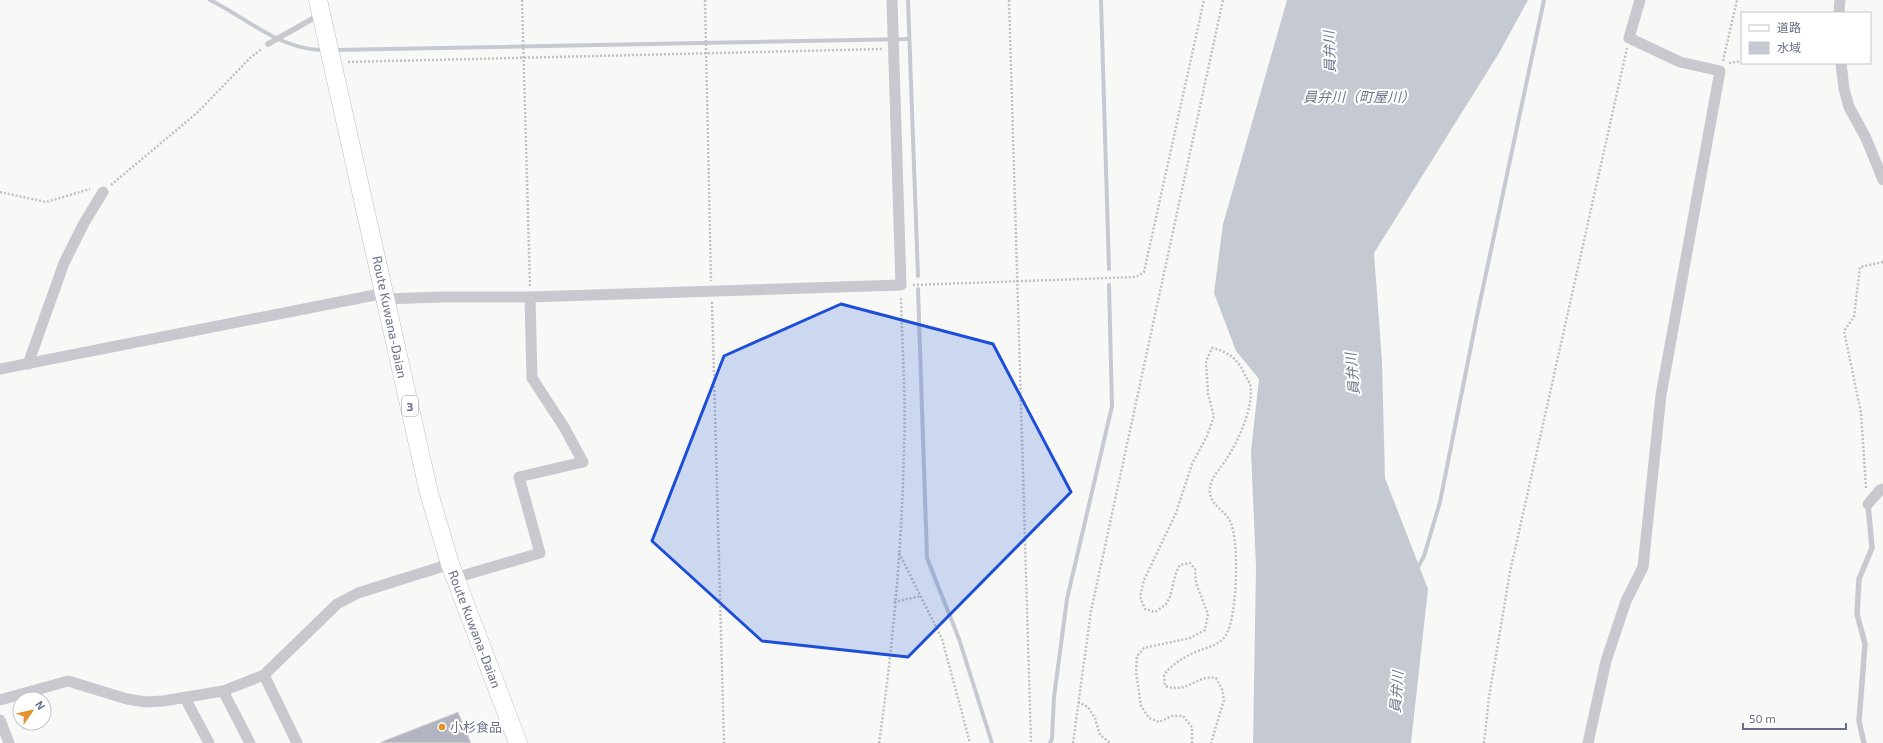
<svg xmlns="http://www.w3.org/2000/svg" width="1883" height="743" viewBox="0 0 1883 743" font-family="'Exo 2','Noto Sans JP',sans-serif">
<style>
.water{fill:#c5cad2}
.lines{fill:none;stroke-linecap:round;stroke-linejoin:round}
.stream{stroke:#c5cad2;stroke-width:4}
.building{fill:#b2b5bf;stroke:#dadbd9}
.primary-casing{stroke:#babcc2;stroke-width:19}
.path{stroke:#bfc0c3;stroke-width:2.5;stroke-dasharray:2 2;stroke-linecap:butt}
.lane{stroke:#c7c9ce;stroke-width:5.5}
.street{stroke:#c7c9ce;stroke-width:11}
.primary{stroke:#fff;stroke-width:18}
.marked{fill:#1d4ed8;fill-opacity:0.2;stroke:#1d4ed8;stroke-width:3;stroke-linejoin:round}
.poi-dot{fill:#e2932e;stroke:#fff;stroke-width:1.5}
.labels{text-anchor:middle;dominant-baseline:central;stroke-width:4;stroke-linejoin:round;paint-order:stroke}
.shield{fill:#fff;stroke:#959aab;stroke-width:1}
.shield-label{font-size:12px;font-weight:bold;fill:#686f87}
.street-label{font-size:13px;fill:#686f87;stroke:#fff}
.poi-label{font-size:13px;fill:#686f87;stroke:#fff;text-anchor:start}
.water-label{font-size:14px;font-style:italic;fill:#697689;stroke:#fff}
</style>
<rect width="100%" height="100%" fill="#f8f9f7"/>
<polygon class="water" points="1287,0 1528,0 1499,53 1374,253 1382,361 1385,478 1428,589 1411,743 1253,743 1256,567 1251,451 1259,379 1236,351 1214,293 1223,224"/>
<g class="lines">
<g class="stream">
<path d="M210,0C247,18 281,51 325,50"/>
<polyline points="908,0 918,276"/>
<polyline points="1101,0 1109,269"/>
<polyline points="334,50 909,39"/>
<polyline points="918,289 927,558 959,639 992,743"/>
<polyline points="1417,569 1424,556 1440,502 1477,316 1544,0"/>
<polyline points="1050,743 1052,739 1054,697 1067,599 1112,406 1109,285"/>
</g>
</g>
<polygon class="building" points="458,712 471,743 381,743 381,742"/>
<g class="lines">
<g class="primary-casing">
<polyline id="primary" points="318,0 429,493 450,564 518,743"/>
</g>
<g class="path">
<polyline points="522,0 530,286"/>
<polyline points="705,0 711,281"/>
<polyline points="1009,0 1031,743"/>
<polyline points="1723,61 1737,0"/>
<polyline points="348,62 882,49"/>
<polyline points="1729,63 1742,61"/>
<polyline points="111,185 198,112 251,57 262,49"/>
<polyline points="0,192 46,202 90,189"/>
<polyline points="913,285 1136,277 1144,272 1204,0"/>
<polyline points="712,302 724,743"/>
<polyline points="1866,488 1861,413 1844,331 1854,317 1860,267 1883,262"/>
<polyline points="899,553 942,639 970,743"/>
<polyline points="894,602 921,596"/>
<polyline points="1078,702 1088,707 1095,718 1100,735 1110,743"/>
<path d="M879,743C893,646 902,546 904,447C906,397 902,346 901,296"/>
<polyline points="1073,743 1091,611 1223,0"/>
<path d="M1192,743V727L1183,716H1172L1159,722L1149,718L1141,706L1136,672L1137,656L1144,648L1190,638L1205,630L1208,614L1196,583L1195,569L1190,563L1180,565C1172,577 1174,593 1166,604C1163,607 1158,610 1155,612L1145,609L1140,597L1144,580L1176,513L1192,464L1207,436L1214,416L1208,394L1206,361L1212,348C1227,351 1238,359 1244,373C1246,377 1248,380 1250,384C1255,404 1238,442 1227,458C1221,469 1208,479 1210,493C1211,505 1225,511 1230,521C1240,540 1237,618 1226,635C1220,645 1208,647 1198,651C1184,657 1173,663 1164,675L1165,686C1190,694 1196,674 1216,678L1222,689L1224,700L1211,743"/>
<polyline points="1484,743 1489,697 1510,572 1627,48"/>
</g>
<g class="lane">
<polyline points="268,44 319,15"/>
<polyline points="1864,743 1859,721 1865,644 1857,614 1859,579 1872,548 1868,504"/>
</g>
<g class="street">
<polyline points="1839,13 1840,0"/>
<polyline points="1841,63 1844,89 1849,107 1866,138 1883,180"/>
<polyline points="386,299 441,297 530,297 901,285 892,0"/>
<polyline points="28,364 64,263 84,223 103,192"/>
<polyline points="0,369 385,293"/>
<polyline points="1868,504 1880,490 1883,489"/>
<polyline points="455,578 540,553 519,477 583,462 564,427 532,378 530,297"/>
<polyline points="264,675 297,743"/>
<polyline points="223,691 250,743"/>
<polyline points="185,698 209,743"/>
<polyline points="0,700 68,681 127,699 146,702 163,701 223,691 264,675 337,604 358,593 450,564"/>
<polyline points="0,720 9,743"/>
<polyline points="1588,743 1606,661 1626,601 1643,567 1661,395 1720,71 1680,62 1629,38 1640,0"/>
</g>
<use href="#primary" class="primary"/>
</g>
<path class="marked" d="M841,304L993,344L1071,492L908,657L762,641L652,541L724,356Z"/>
<circle class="poi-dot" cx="442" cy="727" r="4"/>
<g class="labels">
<rect class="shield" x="402" y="396" width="16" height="20" rx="3"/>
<g class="shield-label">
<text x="410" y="406">3</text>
</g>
<g class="street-label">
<text transform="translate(390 317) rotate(78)">Route Kuwana-Daian</text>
<text transform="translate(475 629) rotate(69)">Route Kuwana-Daian</text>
</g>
<g class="poi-label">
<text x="450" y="727">小杉食品</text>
</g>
<g class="water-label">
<text transform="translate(1329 52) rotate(-92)">員弁川</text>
<text x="1359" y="96">員弁川（町屋川）</text>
<text transform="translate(1352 374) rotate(-95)">員弁川</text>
<text transform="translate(1396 692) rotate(-86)">員弁川</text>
</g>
</g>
<rect x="1741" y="12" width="130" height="52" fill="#ffffff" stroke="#c3c5cf"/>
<rect x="1749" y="25" width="20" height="6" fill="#ffffff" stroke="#c3c5cf"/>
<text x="1777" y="32" font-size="12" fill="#686f87">道路</text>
<rect x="1749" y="42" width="20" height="12" fill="#c5cad2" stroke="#c3c5cf"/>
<text x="1777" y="52" font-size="12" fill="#686f87">水域</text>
<g transform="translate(32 711) rotate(56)"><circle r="19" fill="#ffffff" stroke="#c3c5cf"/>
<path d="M0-3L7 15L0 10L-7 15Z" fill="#e2932e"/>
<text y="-6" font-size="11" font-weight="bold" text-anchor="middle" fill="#686f87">N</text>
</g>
<path d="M1743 723v6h103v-6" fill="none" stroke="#686f87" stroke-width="2"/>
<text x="1749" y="723" font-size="12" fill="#686f87" stroke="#ffffff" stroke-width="3" paint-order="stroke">50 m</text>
</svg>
